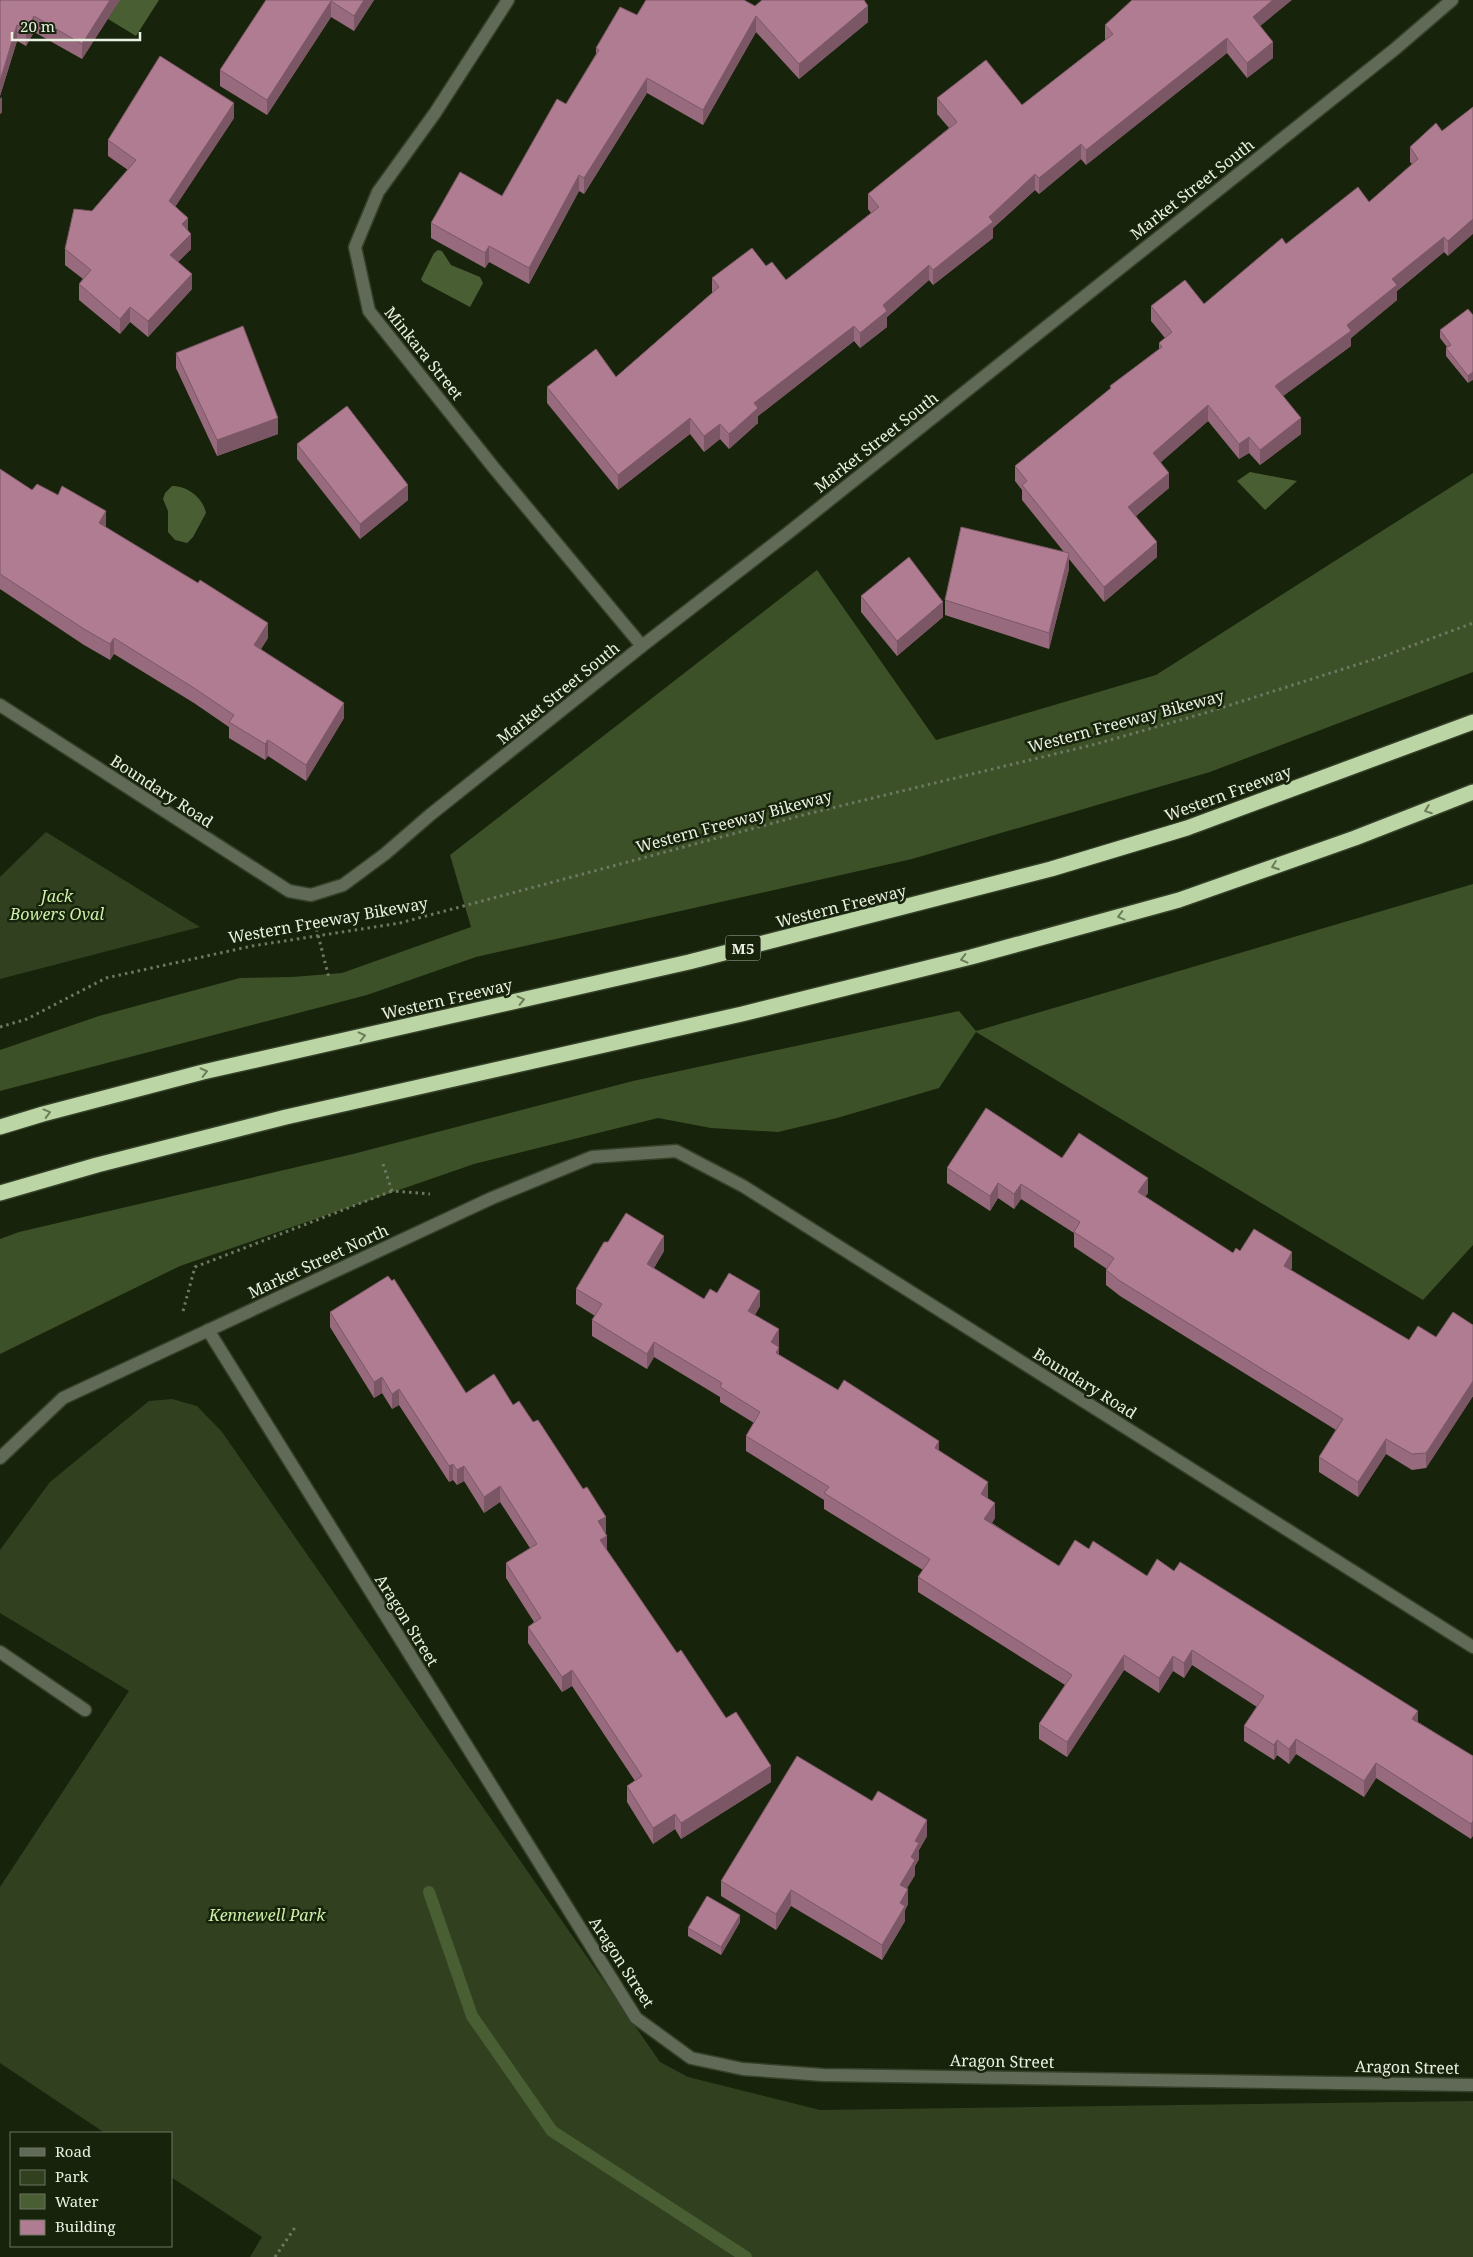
<svg xmlns="http://www.w3.org/2000/svg" width="1473" height="2257" viewBox="0 0 1473 2257" font-family="'Noto Serif',serif">
<style>
.green{fill:#314120}
.forest{fill:#3c5127}
.water{fill:#495e33}
.lines{fill:none;stroke-linecap:round;stroke-linejoin:round}
.stream{stroke:#495e33;stroke-width:12}
.minor-casing{stroke:#354029;stroke-width:15}
.highway-casing{stroke:#354029;stroke-width:18}
.path{stroke:#6e7863;stroke-width:3;stroke-dasharray:2.5 4;stroke-linecap:butt}
.minor{stroke:#606a57;stroke-width:12}
.highway{stroke:#bbd5a5;stroke-width:15}
.wall{fill:#976b7d}
.shaded-wall{fill:#7b5766}
.building{fill:#b07c91;stroke:#7b5766}
.oneway{stroke:#6a7c58}
.labels{text-anchor:middle;dominant-baseline:central;stroke-width:5;stroke-linejoin:round;paint-order:stroke}
.shield{fill:#18230b;stroke:#aab3a2;stroke-width:1}
.shield-label{font-size:15px;font-weight:bold;fill:#e9f1e2}
.street-label{font-size:16px;fill:#e9f1e2;stroke:#18230b}
.park-label{font-size:16px;font-style:italic;fill:#ccf0aa;stroke:#18230b}
</style>
<rect width="100%" height="100%" fill="#18230b"/>
<g class="green">
<polygon points="46,832 200,927 0,979 0,877"/>
<polygon points="172,1399 197,1406 222,1432 660,2062 688,2077 820,2110 1473,2101 1473,2257 250,2257 262,2237 171,2177 171,2133 105,2133 0,2063 0,1887 129,1691 0,1613 0,1550 50,1482 149,1401"/>
</g>
<g class="forest">
<polygon points="1473,473 1473,672 1210,772 912,859 476,957 367,995 0,1091 0,1050 99,1016 240,978 292,977 342,973 471,927 450,855 817,570 936,740 1156,675"/>
<polygon points="1473,884 1473,1245 1423,1300 976,1032 939,1088 837,1118 778,1132 711,1128 658,1118 474,1164 180,1266 0,1354 0,1239 19,1232 353,1154 633,1081 959,1011 976,1031"/>
</g>
<g class="water">
<polygon points="120,0 159,0 136,36 108,19"/>
<polygon points="438,250 442,251 451,265 480,277 483,283 470,307 423,282 421,279 434,253"/>
<polygon points="1250,472 1297,481 1265,510 1237,481"/>
<path d="M172,486C188,486 203,498 206,513L193,537L187,543L175,540L168,532V511L163,499L165,493Z"/>
</g>
<g class="lines">
<polyline class="stream" points="429,1892 472,2016 552,2131 746,2257"/>
<g class="minor-casing">
<g id="minor">
<polyline points="508,0 435,113 378,192 355,247 369,311 494,468 642,646"/>
<polyline points="0,705 289,891 311,895 343,885 385,854 430,815 642,646 788,533 1395,49 1452,0"/>
<polyline points="208,1330 636,2018 691,2058 743,2069 823,2075 1473,2085"/>
<polyline points="0,1458 63,1398 492,1198 592,1157 676,1151 743,1186 1473,1647"/>
<polyline points="0,1652 85,1710"/>
</g>
</g>
<g class="highway-casing">
<g id="highway">
<polyline points="0,1127 43,1114 203,1072 689,962 1051,869 1187,828 1473,722"/>
<polyline points="0,1193 97,1165 286,1117 742,1014 971,957 1179,900 1355,838 1473,792"/>
</g>
</g>
<g class="path">
<polyline points="315,923 329,978"/>
<polyline points="0,1027 27,1019 106,978 252,946 400,923 807,814 1096,744 1205,713 1384,656 1473,623"/>
<polyline points="383,1164 392,1191 430,1194"/>
<polyline points="183,1311 195,1267 392,1191"/>
<polyline points="275,2257 296,2226"/>
</g>
<use href="#minor" class="minor"/>
<use href="#highway" class="highway"/>
</g>
<g class="wall">
<polygon points="0,0 120,0 82,59 34,32 26,46 17,41 0,96 2,112 0,114"/>
<polygon points="266,0 374,0 354,31 331,17 267,115 220,86 220,70"/>
<polygon points="755,6 868,22 799,79 756,32 703,125 647,93 584,194 579,191 529,284 489,262 485,268 431,238 431,223 502,196 566,104 596,54 596,48 637,15"/>
<polygon points="1105,25 1260,26 1273,58 1247,78 1227,53 1086,165 1081,159 1039,194 1035,190 993,228 993,238 933,285 929,280 887,317 887,327 860,348 854,341 758,416 758,423 729,449 720,439 704,452 690,434 618,490 547,403 547,387 616,377 712,293 712,278 766,266 786,280 871,213 868,209 868,194 949,128 937,114 937,98 1022,105 1105,40"/>
<polygon points="1473,107 1448,256 1444,252 1397,291 1397,300 1351,338 1351,346 1283,396 1301,434 1260,465 1249,453 1239,459 1208,421 1161,462 1169,488 1136,516 1157,557 1104,602 1069,559 1069,569 1049,649 945,615 945,600 1064,552 1022,500 1022,490 1015,481 1015,466 1110,389 1110,386 1159,349 1159,343 1165,338 1151,321 1151,306 1204,304 1286,244 1369,202 1412,164 1410,162 1410,147 1442,131"/>
<polygon points="234,118 175,207 188,230 191,249 178,262 192,289 148,337 130,322 120,334 79,300 79,284 83,279 65,265 65,249 92,211 128,170 108,156 108,140"/>
<polygon points="1473,315 1468,383 1446,356 1446,348 1447,347 1440,338 1440,330"/>
<polygon points="176,353 278,434 217,456 176,368"/>
<polygon points="297,444 408,500 360,539 297,459"/>
<polygon points="0,469 32,490 106,526 106,527 268,638 261,649 344,718 306,781 268,756 265,760 229,738 229,727 194,703 114,654 110,660 84,645 0,589"/>
<polygon points="861,596 943,617 897,656 861,612"/>
<polygon points="1062,1158 1148,1193 1145,1197 1233,1253 1240,1251 1292,1268 1291,1270 1409,1340 1436,1337 1473,1325 1473,1396 1426,1468 1412,1470 1386,1454 1358,1497 1319,1472 1319,1457 1336,1430 1120,1296 1106,1285 1106,1270 1107,1269 1074,1247 1074,1233 1021,1199 1014,1209 998,1198 990,1211 947,1183 947,1168"/>
<polygon points="664,1251 654,1268 704,1299 717,1293 760,1306 755,1315 779,1345 778,1346 779,1355 939,1451 988,1498 995,1518 992,1523 1059,1566 1089,1549 1147,1576 1418,1722 1473,1756 1471,1839 1376,1778 1364,1797 1296,1754 1289,1764 1277,1755 1274,1760 1244,1741 1244,1726 1257,1707 1192,1665 1184,1678 1173,1671 1159,1693 1124,1670 1067,1757 1039,1739 1039,1724 1065,1685 918,1592 918,1577 923,1570 824,1509 824,1500 746,1451 746,1436 754,1423 720,1402 720,1397 654,1357 647,1369 592,1336 592,1320 595,1316 576,1304 576,1289"/>
<polygon points="330,1312 466,1393 513,1405 606,1532 605,1533 607,1550 677,1653 726,1718 771,1782 681,1839 675,1829 653,1844 627,1802 627,1786 635,1781 572,1686 562,1692 528,1643 528,1627 534,1622 506,1578 506,1563 530,1548 500,1502 484,1513 464,1481 457,1485 453,1480 449,1482 399,1405 392,1409 382,1393 374,1398 330,1327"/>
<polygon points="872,1801 927,1836 919,1850 919,1859 915,1866 915,1875 907,1888 908,1904 905,1910 905,1921 882,1960 791,1906 776,1930 721,1896 721,1881"/>
<polygon points="740,1922 721,1955 688,1936 688,1928"/>
</g>
<g class="shaded-wall">
<polygon points="110,0 120,0 82,59 82,44"/>
<polygon points="364,0 374,0 354,31 354,16"/>
<polygon points="1273,0 1292,0 1253,32 1253,17"/>
<polygon points="331,1 331,17 267,115 267,100"/>
<polygon points="868,6 868,22 799,79 799,64"/>
<polygon points="34,16 34,32 26,46 26,31"/>
<polygon points="756,16 756,32 703,125 703,110"/>
<polygon points="17,25 17,41 0,96 0,81"/>
<polygon points="1227,38 1227,53 1086,165 1086,150"/>
<polygon points="1273,42 1273,58 1247,78 1247,63"/>
<polygon points="647,78 647,93 584,194 584,178"/>
<polygon points="2,97 2,112 0,114 0,99"/>
<polygon points="234,103 234,118 169,216 169,201"/>
<polygon points="1081,144 1081,159 1039,194 1039,178"/>
<polygon points="1035,174 1035,190 993,228 993,238 933,285 933,270"/>
<polygon points="579,175 579,191 529,284 529,268"/>
<polygon points="188,218 188,233 182,224"/>
<polygon points="1473,219 1473,234 1448,256 1448,241"/>
<polygon points="191,234 191,249 170,270 170,255"/>
<polygon points="1444,237 1444,252 1397,291 1397,300 1351,338 1351,346 1275,402 1275,386 1347,325 1392,279"/>
<polygon points="489,246 489,262 485,268 485,253"/>
<polygon points="929,265 929,280 887,317 887,327 860,348 860,333 883,305"/>
<polygon points="192,274 192,289 148,337 148,321"/>
<polygon points="130,307 130,322 120,334 120,319"/>
<polygon points="854,326 854,341 758,416 758,423 729,449 729,434 754,403"/>
<polygon points="1473,372 1473,380 1468,383 1468,376"/>
<polygon points="1208,405 1208,421 1153,469 1153,453"/>
<polygon points="278,418 278,434 217,456 217,440"/>
<polygon points="690,418 690,434 618,490 618,475"/>
<polygon points="1301,418 1301,434 1260,465 1260,450"/>
<polygon points="720,424 720,439 704,452 704,436"/>
<polygon points="1249,437 1249,453 1239,459 1239,444"/>
<polygon points="1169,473 1169,488 1128,522 1128,507"/>
<polygon points="408,485 408,500 360,539 360,524"/>
<polygon points="106,511 106,526 99,538 99,523"/>
<polygon points="1157,542 1157,557 1104,602 1104,587"/>
<polygon points="1069,553 1069,569 1049,649 1049,633"/>
<polygon points="943,602 943,617 897,656 897,641"/>
<polygon points="268,623 268,638 254,660 254,645"/>
<polygon points="114,638 114,654 110,660 110,644"/>
<polygon points="344,703 344,718 306,781 306,765"/>
<polygon points="268,740 268,756 265,760 265,744"/>
<polygon points="1148,1178 1148,1193 1138,1207 1138,1192"/>
<polygon points="998,1183 998,1198 990,1211 990,1196"/>
<polygon points="1021,1184 1021,1199 1014,1209 1014,1194"/>
<polygon points="664,1236 664,1251 647,1279 647,1264"/>
<polygon points="1292,1252 1292,1268 1284,1281 1284,1266"/>
<polygon points="760,1291 760,1306 748,1326 748,1311"/>
<polygon points="779,1329 779,1345 771,1357 771,1342"/>
<polygon points="654,1342 654,1357 647,1369 647,1354"/>
<polygon points="779,1347 779,1362 776,1353"/>
<polygon points="382,1377 382,1393 374,1398 374,1382"/>
<polygon points="1473,1381 1473,1396 1426,1468 1426,1453"/>
<polygon points="399,1389 399,1405 392,1409 392,1394"/>
<polygon points="1386,1439 1386,1454 1358,1497 1358,1482"/>
<polygon points="939,1441 939,1456 935,1448"/>
<polygon points="453,1464 453,1480 449,1482 449,1466"/>
<polygon points="464,1466 464,1481 457,1485 457,1470"/>
<polygon points="988,1482 988,1498 981,1509 981,1494"/>
<polygon points="500,1486 500,1502 484,1513 484,1497"/>
<polygon points="995,1503 995,1518 984,1534 984,1519"/>
<polygon points="606,1517 606,1532 598,1537 598,1521"/>
<polygon points="607,1536 607,1551 600,1540"/>
<polygon points="1192,1650 1192,1665 1184,1678 1184,1663"/>
<polygon points="1124,1655 1124,1670 1067,1757 1067,1742"/>
<polygon points="1173,1656 1173,1671 1159,1693 1159,1678"/>
<polygon points="572,1670 572,1686 562,1692 562,1677"/>
<polygon points="1418,1711 1418,1727 1412,1719"/>
<polygon points="1296,1739 1296,1754 1289,1764 1289,1749"/>
<polygon points="1277,1740 1277,1755 1274,1760 1274,1745"/>
<polygon points="1376,1763 1376,1778 1364,1797 1364,1781"/>
<polygon points="771,1766 771,1782 681,1839 681,1823"/>
<polygon points="675,1814 675,1829 653,1844 653,1828"/>
<polygon points="927,1820 927,1836 919,1850 919,1859 915,1866 915,1875 900,1900 900,1885 911,1857 915,1841"/>
<polygon points="1473,1821 1473,1836 1471,1839 1471,1824"/>
<polygon points="908,1889 908,1904 905,1910 905,1921 882,1960 882,1945 900,1903"/>
<polygon points="791,1890 791,1906 776,1930 776,1914"/>
<polygon points="740,1915 740,1922 721,1955 721,1947"/>
</g>
<g class="building">
<polygon points="0,0 110,0 82,44 34,16 26,31 17,25 0,81"/>
<polygon points="266,0 364,0 354,16 331,1 267,100 220,70"/>
<polygon points="646,0 744,0 755,6 762,0 864,0 868,6 799,64 756,16 703,110 647,78 584,178 579,175 529,268 489,246 485,253 431,223 460,172 502,196 557,99 566,104 599,50 596,48 620,7 637,15"/>
<polygon points="1132,0 1273,0 1253,17 1273,42 1247,63 1227,38 1086,150 1081,144 1039,178 1035,174 989,217 993,222 933,270 929,265 883,305 887,311 860,333 854,326 754,403 758,408 729,434 720,424 704,436 690,418 618,475 547,387 596,349 616,377 719,287 712,278 752,248 766,266 772,262 786,280 879,207 868,194 957,122 937,98 986,60 1022,105 1113,34 1105,25"/>
<polygon points="160,56 234,103 169,201 188,218 182,224 191,234 170,255 192,274 148,321 130,307 120,319 79,284 91,270 65,249 74,209 92,211 136,160 108,140"/>
<polygon points="1473,107 1473,219 1448,241 1444,237 1392,279 1397,285 1347,325 1351,331 1275,386 1301,418 1260,450 1249,437 1239,444 1208,405 1153,453 1169,473 1128,507 1157,542 1104,587 1022,485 1027,481 1015,466 1111,388 1110,386 1162,347 1159,343 1172,332 1151,306 1185,280 1204,304 1282,238 1286,244 1358,187 1369,202 1418,159 1410,147 1436,123 1442,131"/>
<polygon points="1468,309 1473,315 1473,372 1468,376 1446,348 1451,345 1440,330"/>
<polygon points="243,326 278,418 217,440 176,353"/>
<polygon points="347,406 408,485 360,524 297,444"/>
<polygon points="0,469 32,490 37,484 58,495 62,486 106,511 99,523 198,583 200,580 268,623 254,645 344,703 306,765 268,740 265,744 229,722 234,715 194,688 114,638 110,644 84,629 0,574"/>
<polygon points="961,527 1069,553 1049,633 945,600"/>
<polygon points="909,557 943,602 897,641 861,596"/>
<polygon points="986,1108 1062,1158 1079,1133 1148,1178 1138,1192 1233,1253 1236,1248 1240,1251 1254,1229 1292,1252 1284,1266 1409,1340 1418,1326 1436,1337 1453,1312 1473,1325 1473,1381 1426,1453 1412,1454 1386,1439 1358,1482 1319,1457 1343,1419 1120,1281 1106,1270 1114,1258 1074,1232 1080,1222 1021,1184 1014,1194 998,1183 990,1196 947,1168"/>
<polygon points="626,1213 664,1236 647,1264 704,1299 710,1289 717,1293 729,1273 760,1291 748,1311 779,1329 771,1342 779,1347 776,1353 838,1390 844,1380 939,1441 935,1448 988,1482 981,1494 995,1503 984,1519 1059,1566 1075,1540 1089,1549 1093,1541 1147,1576 1157,1559 1174,1571 1180,1562 1418,1711 1412,1719 1473,1756 1473,1821 1471,1824 1376,1763 1364,1781 1296,1739 1289,1749 1277,1740 1274,1745 1244,1726 1264,1696 1192,1650 1184,1663 1173,1656 1159,1678 1124,1655 1067,1742 1039,1724 1072,1675 918,1577 930,1559 824,1493 829,1487 746,1436 760,1412 720,1387 722,1383 654,1342 647,1354 592,1320 602,1304 576,1289 604,1242 608,1242"/>
<polygon points="388,1276 392,1281 394,1279 466,1393 494,1374 513,1405 519,1401 533,1422 538,1420 583,1489 587,1487 606,1517 598,1521 607,1536 600,1540 677,1653 681,1650 726,1718 736,1712 771,1766 681,1823 675,1814 653,1828 627,1786 642,1776 572,1670 562,1677 528,1627 541,1618 506,1563 537,1544 500,1486 484,1497 464,1466 457,1470 453,1464 449,1466 399,1389 392,1394 382,1377 374,1382 330,1312"/>
<polygon points="797,1756 872,1801 878,1791 927,1820 915,1841 919,1843 911,1857 915,1860 900,1885 908,1889 900,1903 905,1906 882,1945 791,1890 776,1914 721,1881"/>
<polygon points="707,1896 740,1915 721,1947 688,1928"/>
</g>
<defs><path id="oneway-chevron" d="M-2-3.5L2.5 0L-2 3.5" fill="none" stroke-width="1.6" stroke-linecap="round" stroke-linejoin="round" transform="scale(1.25)"/></defs>
<g class="oneway">
<use href="#oneway-chevron" transform="translate(1428 810) rotate(159)"/>
<use href="#oneway-chevron" transform="translate(1275 866) rotate(160)"/>
<use href="#oneway-chevron" transform="translate(1121 916) rotate(165)"/>
<use href="#oneway-chevron" transform="translate(964 959) rotate(166)"/>
<use href="#oneway-chevron" transform="translate(521 1000) rotate(-13)"/>
<use href="#oneway-chevron" transform="translate(362 1036) rotate(-13)"/>
<use href="#oneway-chevron" transform="translate(204 1072) rotate(-14)"/>
<use href="#oneway-chevron" transform="translate(47 1113) rotate(-15)"/>
</g>
<g class="labels">
<rect class="shield" x="725.5" y="935.5" width="35" height="25" rx="4"/>
<g class="shield-label">
<text x="743" y="948">M5</text>
</g>
<g class="street-label">
<text transform="translate(1192 189) rotate(-38)">Market Street South</text>
<text transform="translate(424 353) rotate(51)">Minkara Street</text>
<text transform="translate(876 442) rotate(-38)">Market Street South</text>
<text transform="translate(558 693) rotate(-39)">Market Street South</text>
<text transform="translate(1126 721) rotate(-15)">Western Freeway Bikeway</text>
<text transform="translate(162 791) rotate(33)">Boundary Road</text>
<text transform="translate(1228 793) rotate(-20)">Western Freeway</text>
<text transform="translate(734 821) rotate(-15)">Western Freeway Bikeway</text>
<text transform="translate(841 906) rotate(-14)">Western Freeway</text>
<text transform="translate(328 920) rotate(-10)">Western Freeway Bikeway</text>
<text transform="translate(447 999) rotate(-13)">Western Freeway</text>
<text transform="translate(318 1261) rotate(-25)">Market Street North</text>
<text transform="translate(1085 1383) rotate(32)">Boundary Road</text>
<text transform="translate(407 1620) rotate(58)">Aragon Street</text>
<text transform="translate(622 1962) rotate(57)">Aragon Street</text>
<text transform="translate(1002 2061) rotate(1)">Aragon Street</text>
<text transform="translate(1407 2067) rotate(1)">Aragon Street</text>
</g>
<g class="park-label">
<text x="57" y="896">Jack<tspan x="57" dy="18">Bowers Oval</tspan></text>
<text x="267" y="1915">Kennewell Park</text>
</g>
</g>
<rect x="10" y="2132" width="162" height="115" fill="#18230b" stroke="#6c7561"/>
<rect x="20" y="2148" width="25" height="8" fill="#606a57" stroke="#6c7561"/>
<text x="55" y="2157" font-size="15" fill="#e9f1e2">Road</text>
<rect x="20" y="2170" width="25" height="15" fill="#314120" stroke="#6c7561"/>
<text x="55" y="2182" font-size="15" fill="#e9f1e2">Park</text>
<rect x="20" y="2194" width="25" height="15" fill="#495e33" stroke="#6c7561"/>
<text x="55" y="2207" font-size="15" fill="#e9f1e2">Water</text>
<rect x="20" y="2220" width="25" height="15" fill="#b07c91" stroke="#6c7561"/>
<text x="55" y="2232" font-size="15" fill="#e9f1e2">Building</text>
<path d="M12 32v8h128v-8" fill="none" stroke="#e9f1e2" stroke-width="2.5"/>
<text x="20" y="32" font-size="15" fill="#e9f1e2" stroke="#18230b" stroke-width="4" paint-order="stroke">20 m</text>
</svg>
